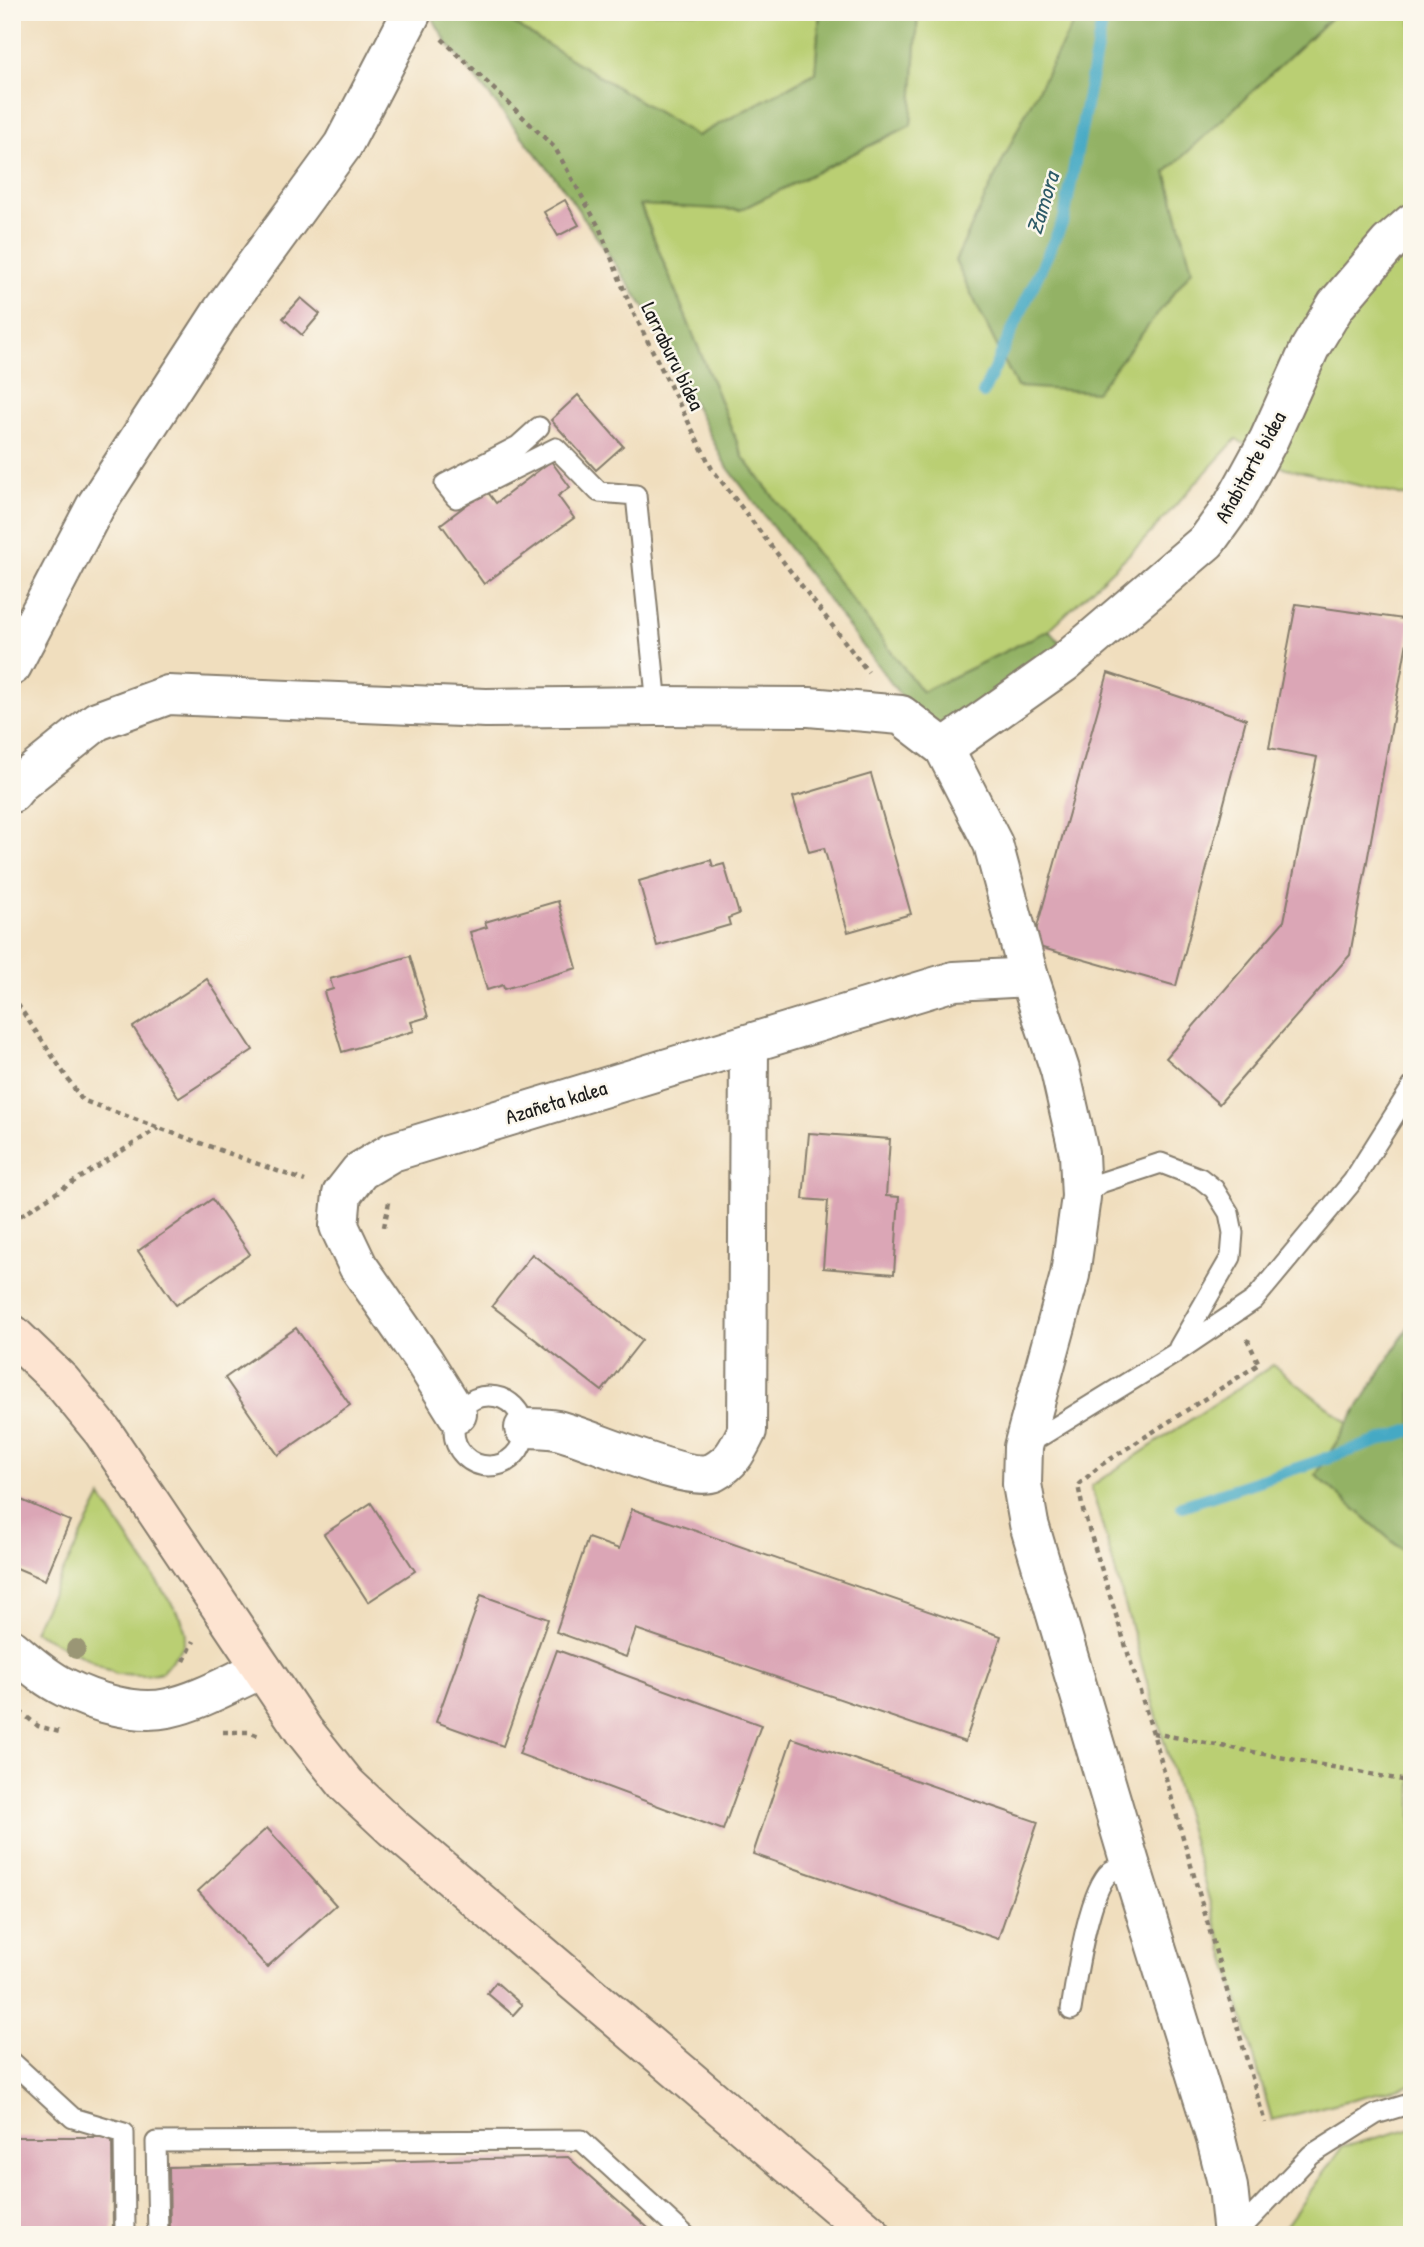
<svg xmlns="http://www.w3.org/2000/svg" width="1424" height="2247" viewBox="0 0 1424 2247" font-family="'Patrick Hand',sans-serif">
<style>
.green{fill:#bacf73;stroke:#6b7648;stroke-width:2}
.forest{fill:#93b265;stroke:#586740;stroke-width:2}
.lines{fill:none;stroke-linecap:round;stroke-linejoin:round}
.stream{stroke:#45a9c4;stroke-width:12}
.building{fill:#dba6b6}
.lane-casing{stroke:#867d6d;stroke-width:23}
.street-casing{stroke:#867d6d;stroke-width:42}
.secondary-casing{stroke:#867d6d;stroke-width:42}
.path{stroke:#867d6d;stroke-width:4.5;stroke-dasharray:5 5;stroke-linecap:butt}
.lane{stroke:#fff;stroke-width:19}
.street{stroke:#fff;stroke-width:38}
.secondary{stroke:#fde4d1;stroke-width:38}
.tree{fill:#9a9675}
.labels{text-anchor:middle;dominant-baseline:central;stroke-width:5;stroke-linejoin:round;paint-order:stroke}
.street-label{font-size:21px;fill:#1c1c1c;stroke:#fbf7ec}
.water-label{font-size:23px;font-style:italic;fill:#2e5b68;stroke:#fbf7ec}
</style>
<rect width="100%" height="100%" fill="#fbf7ec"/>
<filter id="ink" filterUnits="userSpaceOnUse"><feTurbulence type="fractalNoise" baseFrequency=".0143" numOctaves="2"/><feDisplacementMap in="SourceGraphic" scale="14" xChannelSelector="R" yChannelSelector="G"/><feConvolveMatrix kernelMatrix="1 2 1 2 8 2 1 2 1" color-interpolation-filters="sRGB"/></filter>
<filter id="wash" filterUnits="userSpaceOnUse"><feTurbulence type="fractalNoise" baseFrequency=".00686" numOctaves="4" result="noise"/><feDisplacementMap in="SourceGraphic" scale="28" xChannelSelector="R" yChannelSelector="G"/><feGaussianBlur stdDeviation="1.57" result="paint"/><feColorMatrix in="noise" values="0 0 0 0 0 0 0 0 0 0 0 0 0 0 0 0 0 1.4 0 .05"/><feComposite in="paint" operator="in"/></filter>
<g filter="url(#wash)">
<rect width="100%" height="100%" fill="#f0debe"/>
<g class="green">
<polygon points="494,12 820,12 815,73 697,136"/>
<polygon points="918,12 1075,12 1073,24 1192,271 1166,172 1337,12 1412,12 1412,498 1282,467 1236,439 1143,541 1049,630 922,692 743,457 640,204 740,210 911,125"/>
<polygon points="1273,1365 1348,1423 1316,1475 1409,1556 1412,1574 1412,2084 1272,2120 1091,1486"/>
<polygon points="101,1497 181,1618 186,1633 183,1647 162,1672 145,1675 116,1674 33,1631"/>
<polygon points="1412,2128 1412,2235 1279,2235 1342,2147"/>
</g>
<g class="forest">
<polygon points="429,12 494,12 697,136 815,73 820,12 918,12 911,125 740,210 640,205 743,457 922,692 1049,630 1073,657 938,745 725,464 644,307 562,186 447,43"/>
<polygon points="1075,12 1337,12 1166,172 1192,270 1096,392 1017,387 955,261 1024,116 1073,24"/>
<polygon points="1412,1321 1412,1552 1409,1556 1316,1475"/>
</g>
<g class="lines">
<g class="stream">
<polyline points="983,393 1064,219 1104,12"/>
<polyline points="1182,1506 1412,1430"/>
</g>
</g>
<g id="blocks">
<g class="building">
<polygon points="565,200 579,225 558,236 544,212"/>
<polygon points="301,298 320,314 302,335 283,318"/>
<polygon points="578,395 623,446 596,470 551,420"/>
<polygon points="551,461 570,487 558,496 574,518 484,584 441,524 486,490 496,503"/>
<polygon points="1296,604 1411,620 1350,955 1219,1104 1166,1058 1284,921 1317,757 1269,748"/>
<polygon points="1108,673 1246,719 1176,986 1032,945"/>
<polygon points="871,774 911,914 848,932 824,848 809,852 793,797"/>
<polygon points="711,860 713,867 724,864 739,914 728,918 730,925 657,946 639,881"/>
<polygon points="558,901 577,968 504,989 503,985 487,990 470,932 487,927 485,922"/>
<polygon points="410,956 428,1017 411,1022 414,1031 342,1052 324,992 333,989 330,979"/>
<polygon points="207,979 253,1050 179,1098 133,1027"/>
<polygon points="809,1133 890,1139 886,1196 899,1197 894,1274 823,1268 828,1201 803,1199"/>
<polygon points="212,1199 250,1254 176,1305 138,1251"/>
<polygon points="532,1254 642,1340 602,1391 492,1306"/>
<polygon points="296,1328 350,1405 278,1455 225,1378"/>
<polygon points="12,1496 70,1521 45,1580 12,1566"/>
<polygon points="371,1503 415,1571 368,1602 324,1534"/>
<polygon points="632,1509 1001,1636 965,1742 636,1629 626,1657 556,1632 588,1538 619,1549"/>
<polygon points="481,1595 548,1619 503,1746 436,1722"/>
<polygon points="557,1650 761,1725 723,1830 519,1754"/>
<polygon points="792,1738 1038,1822 998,1939 753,1854"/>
<polygon points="267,1828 336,1905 267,1967 198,1891"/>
<polygon points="496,1982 522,2005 513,2015 487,1993"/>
<polygon points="12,2137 112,2137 113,2235 12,2235"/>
<polygon points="568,2157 656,2235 170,2235 169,2167"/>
</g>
</g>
</g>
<g filter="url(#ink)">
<use href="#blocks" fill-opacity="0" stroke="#867d6d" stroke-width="2"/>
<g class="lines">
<g class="lane-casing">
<g id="lane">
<polyline points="539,427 518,446 445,484 456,498 556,448 599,492 636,495 657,706"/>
<polyline points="1081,1197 1100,1183 1161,1163 1200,1178 1214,1189 1229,1213 1233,1233 1231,1257 1179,1347"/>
<circle cx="489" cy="1431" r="35"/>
<polyline points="1028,1444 1174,1354 1254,1300 1353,1181 1412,1087"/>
<path d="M1071,2010C1076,1980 1088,1891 1110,1872C1114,1868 1124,1865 1130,1863"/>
<polyline points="12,2062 73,2118 124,2133 125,2235"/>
<polyline points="158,2235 156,2142 581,2140 685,2235"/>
<polyline points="1235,2235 1311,2155 1376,2114 1412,2103"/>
</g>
</g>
<g class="street-casing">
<g id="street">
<polyline points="12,666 95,507 222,311 343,145 412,12"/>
<polyline points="944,748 1064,663 1207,541 1233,505 1269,439 1310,348 1336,305 1389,243 1412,223"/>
<polyline points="12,793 20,783 97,721 168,695 486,708 657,706 809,707 901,715 944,748 993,844 1029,977 1060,1070 1079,1154 1081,1197 1070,1275 1023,1447 1022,1484 1029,1524 1130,1863 1216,2139 1228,2187 1233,2235"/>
<polyline points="457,1414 424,1361 358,1266 339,1226 342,1194 360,1171 392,1152 954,981 1029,977"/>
<path d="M524,1428C535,1428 546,1428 557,1430C588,1437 688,1484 714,1472C733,1462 738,1449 747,1431L749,1044"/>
<path d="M12,1649C29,1663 45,1678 64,1687C93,1702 136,1715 168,1708C201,1701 232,1682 262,1669"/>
</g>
</g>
<g class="secondary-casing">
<polyline id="secondary" points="12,1334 62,1382 103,1432 304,1731 347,1785 393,1828 872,2235"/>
</g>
<g class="path">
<polyline points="442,39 555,148 599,227 632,310 712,469 868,672"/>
<polyline points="12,996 82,1100 305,1181"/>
<polyline points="12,1221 158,1128"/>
<polyline points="384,1227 389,1202"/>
<polyline points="1249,1339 1248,1341 1259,1364 1101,1465 1078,1485 1083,1510 1153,1733 1265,2123"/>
<polyline points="184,1661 194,1641"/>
<polyline points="12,1705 38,1726 63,1733"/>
<polyline points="223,1732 248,1732 259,1736"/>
<polyline points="1153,1733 1412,1782"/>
</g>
<use href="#lane" class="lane"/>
<use href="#street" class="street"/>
<use href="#secondary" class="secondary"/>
</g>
<circle class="tree" cx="76" cy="1649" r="10"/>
</g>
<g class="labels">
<g class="street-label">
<text transform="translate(673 356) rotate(64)">Larraburu bidea</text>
<text transform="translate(1250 467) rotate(-61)">Añabitarte bidea</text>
<text transform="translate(556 1102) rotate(-17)">Azañeta kalea</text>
</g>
<g class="water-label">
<text transform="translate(1042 203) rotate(-73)">Zamora</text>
</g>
</g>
<rect width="1424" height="2247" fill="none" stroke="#fbf7ec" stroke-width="42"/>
</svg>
